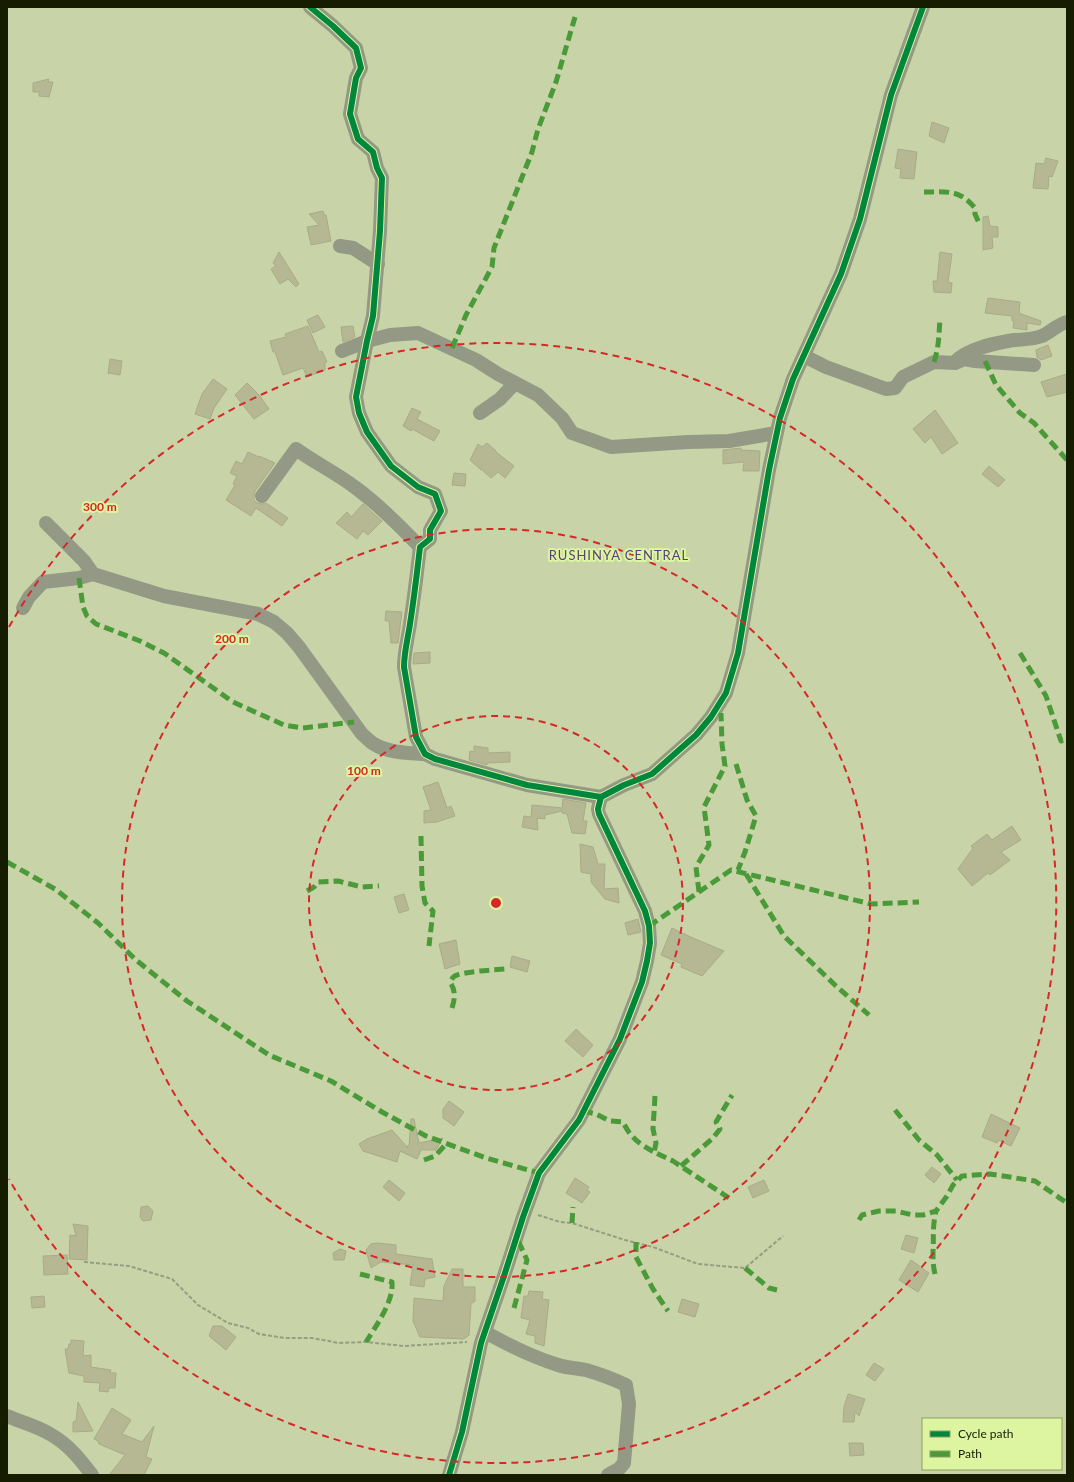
<svg xmlns="http://www.w3.org/2000/svg" width="1074" height="1482" viewBox="0 0 1074 1482" font-family="Lato,sans-serif">
<style>
.building{fill:#b5b893;stroke:#a8ab87}
.lines{fill:none;stroke-linecap:round;stroke-linejoin:round}
.path{stroke:#959d82;stroke-width:2;stroke-dasharray:4 2;stroke-linecap:butt}
.minor{stroke:#939984;stroke-width:14}
.quiet{stroke:#4b9a39;stroke-width:5;stroke-dasharray:10 5;stroke-linecap:butt}
.cycleway-casing{stroke:#ddf5a1;stroke-width:8}
.cycleway{stroke:#00873e;stroke-width:6}
.ring{fill:none;stroke:#d62828;stroke-width:2;stroke-dasharray:7 5}
.labels{text-anchor:middle;dominant-baseline:central;stroke-width:4;stroke-linejoin:round;paint-order:stroke}
.quarter-label{font-size:13px;letter-spacing:1px;fill:#5a417e;stroke:#ddf5a1}
.centre{fill:#d62828;stroke:#ddf5a1;stroke-width:2}
.ring-label{font-size:12px;text-anchor:middle;font-weight:bold;fill:#d62828;stroke:#ddf5a1;stroke-width:4;stroke-linejoin:round;paint-order:stroke}
</style>
<rect width="100%" height="100%" fill="#c8d4a7"/>
<g class="building">
<polygon points="49,79 48,82 53,82 49,97 39,96 39,92 33,92 33,83"/>
<polygon points="932,122 949,128 944,143 929,136"/>
<polygon points="898,149 917,152 914,179 900,178 901,169 895,168"/>
<polygon points="1046,158 1058,161 1052,177 1049,176 1048,189 1033,188 1036,163 1044,164"/>
<polygon points="323,211 324,215 326,215 331,241 311,245 307,227 319,225 309,214"/>
<polygon points="988,216 990,226 998,227 998,237 992,237 993,248 983,250 983,217"/>
<polygon points="279,252 299,284 296,287 288,279 280,284 271,269 276,266 273,263"/>
<polygon points="940,252 952,254 948,282 952,283 951,293 934,292 933,281 937,281"/>
<polygon points="988,298 1020,302 1019,313 1041,321 1040,325 1027,323 1027,330 1013,328 1014,321 1012,321 1012,316 985,313"/>
<polygon points="318,315 325,327 313,333 307,320"/>
<polygon points="308,326 319,352 322,351 327,362 325,362 325,370 307,377 303,368 283,375 275,352 273,352 270,341 286,337 285,334"/>
<polygon points="353,326 355,337 343,342 341,327"/>
<polygon points="1048,345 1052,356 1041,360 1037,357 1036,350"/>
<polygon points="110,359 122,361 120,375 108,373"/>
<polygon points="1067,374 1067,392 1047,397 1041,382"/>
<polygon points="213,379 227,389 214,408 210,419 195,414 202,394"/>
<polygon points="247,383 260,396 269,409 254,419 235,395"/>
<polygon points="412,408 421,412 417,419 440,431 434,441 412,429 411,431 403,426"/>
<polygon points="935,410 958,443 942,454 931,437 925,443 913,429"/>
<polygon points="487,443 496,451 496,452 514,466 505,478 498,472 491,478 481,469 481,470 470,460 478,444 482,447"/>
<polygon points="741,448 741,450 760,451 759,471 743,471 744,462 723,464 723,450"/>
<polygon points="248,452 259,457 259,456 275,463 255,491 254,496 254,500 257,503 262,504 266,503 288,518 282,526 256,508 251,516 226,500 235,485 233,484 237,476 230,473 236,461 242,464"/>
<polygon points="989,466 1005,480 998,487 982,474"/>
<polygon points="454,473 466,474 465,486 452,485"/>
<polygon points="363,504 382,521 368,535 363,531 357,539 336,523 347,512 351,517"/>
<polygon points="386,611 402,612 398,643 391,643 389,621 385,621"/>
<polygon points="430,652 430,663 413,664 414,653"/>
<polygon points="474,746 488,748 488,753 510,752 510,762 487,763 487,765 469,760 470,751 474,752"/>
<polygon points="438,782 447,808 451,806 455,816 437,822 424,823 424,811 431,810 423,787"/>
<polygon points="563,799 586,803 583,821 587,821 585,834 572,833 567,814 562,813 562,811 545,815 545,819 537,818 538,830 522,827 524,816 531,817 532,805 562,808"/>
<polygon points="1012,826 1021,840 1001,852 1010,860 990,875 988,873 972,886 958,869 973,848 971,846 987,834 992,840"/>
<polygon points="580,844 593,847 598,864 605,864 604,889 618,888 619,903 605,899 591,882 591,874 581,872"/>
<polygon points="404,894 409,910 399,913 394,897"/>
<polygon points="638,919 641,932 628,935 625,923"/>
<polygon points="672,928 693,938 724,951 702,976 681,967 682,964 661,955"/>
<polygon points="456,940 460,964 445,969 439,944"/>
<polygon points="512,956 530,961 527,972 510,967"/>
<polygon points="576,1029 593,1045 583,1057 565,1041"/>
<polygon points="449,1101 464,1112 454,1126 443,1118 443,1109"/>
<polygon points="991,1114 1020,1128 1011,1146 998,1140 997,1143 982,1137"/>
<polygon points="411,1119 414,1119 419,1143 443,1138 436,1150 421,1150 417,1159 400,1151 397,1162 363,1151 359,1144 367,1139 392,1130 408,1148 407,1146 409,1146"/>
<polygon points="932,1167 941,1174 934,1183 925,1175"/>
<polygon points="575,1178 589,1187 587,1190 590,1192 582,1203 566,1193"/>
<polygon points="389,1180 405,1193 399,1201 383,1187"/>
<polygon points="764,1180 769,1191 753,1198 748,1187"/>
<polygon points="148,1206 153,1211 151,1220 143,1221 140,1217 141,1207"/>
<polygon points="73,1224 88,1226 87,1260 69,1259 70,1235 76,1236"/>
<polygon points="906,1235 918,1238 914,1253 901,1249"/>
<polygon points="377,1243 396,1245 396,1254 432,1259 435,1277 425,1279 424,1287 410,1285 413,1265 381,1262 371,1268 366,1250 371,1244"/>
<polygon points="340,1249 346,1251 344,1260 334,1260 333,1253"/>
<polygon points="67,1255 68,1274 44,1275 43,1256"/>
<polygon points="911,1260 929,1273 918,1292 899,1280"/>
<polygon points="452,1269 463,1269 463,1287 475,1287 475,1301 471,1304 469,1335 464,1339 420,1337 413,1321 414,1298 443,1301 444,1286"/>
<polygon points="529,1291 543,1292 542,1299 549,1300 544,1346 535,1343 535,1336 526,1334 530,1320 521,1318 524,1296 528,1296"/>
<polygon points="44,1296 45,1307 32,1308 31,1297"/>
<polygon points="682,1299 699,1304 695,1317 678,1312"/>
<polygon points="213,1326 222,1326 236,1337 226,1350 209,1336"/>
<polygon points="71,1340 84,1341 83,1356 91,1355 91,1367 111,1370 110,1373 116,1373 115,1388 109,1388 108,1392 99,1391 100,1383 84,1382 84,1376 69,1373 65,1349 68,1349 69,1344 71,1344"/>
<polygon points="874,1363 884,1369 875,1381 866,1375"/>
<polygon points="848,1394 865,1399 859,1416 855,1412 854,1422 843,1422 844,1407"/>
<polygon points="78,1402 93,1431 73,1432 73,1422 76,1421"/>
<polygon points="112,1408 131,1420 122,1434 142,1442 154,1426 146,1457 152,1459 144,1475 109,1475 125,1455 99,1444 98,1441 94,1439"/>
<polygon points="849,1443 863,1443 864,1455 850,1456"/>
</g>
<g class="lines">
<g class="path">
<polyline points="538,1215 560,1222 572,1223 625,1240 653,1247 698,1264 745,1268 783,1236"/>
<polyline points="84,1262 129,1266 172,1279 198,1305 228,1323 248,1328 259,1334 285,1338 312,1338 339,1343 366,1342 404,1346 467,1342"/>
</g>
<g class="minor">
<path d="M310,7L333,26L356,48L361,68L356,78L350,114L358,139L373,152L377,168L382,178L380,231L373,316L367,341L356,397L359,413L367,432L391,466L418,487L435,494L441,511L430,530V539L420,547C417,573 414,598 410,624C408,638 404,652 404,667L416,737L425,754L435,759L527,785L601,797"/>
<polyline points="340,246 353,248 378,264"/>
<polyline points="342,351 367,341 390,335 418,333 476,360 498,374 538,395 562,418 572,433 611,447 688,442 729,441 776,433"/>
<polyline points="804,356 826,367 886,389 895,388 903,377 934,362 955,363 964,359 975,361 1034,365"/>
<path d="M956,361C968,349 992,344 1008,341C1020,339 1031,340 1042,336C1051,332 1058,324 1067,322"/>
<polyline points="480,413 500,399 515,383"/>
<path d="M262,496L296,449C315,463 337,473 356,488C379,505 400,526 420,547"/>
<path d="M46,523L84,561L93,574L164,596L258,614L274,622L287,633L299,647L362,734C366,737 370,742 374,744C388,753 409,753 425,754"/>
<polyline points="23,608 29,597 43,582 79,578 93,574"/>
<path d="M485,1332C508,1345 532,1357 558,1365C567,1368 577,1368 586,1370C600,1374 613,1379 626,1385L629,1404L624,1463L619,1469L608,1475"/>
<path d="M7,1416C21,1422 37,1426 50,1434C68,1444 80,1459 92,1475"/>
<polyline points="449,1475 462,1432 481,1343 504,1276 523,1217 539,1173 579,1120 620,1039 642,982 647,961 650,943 649,926 645,911 599,814 598,809 601,797 624,785 652,774 696,735 711,717 726,693 738,653 769,470 780,418 793,379 841,274 860,219 891,95 923,7"/>
</g>
<g class="quiet">
<path d="M924,192C947,192 959,189 975,208V214L979,223"/>
<polyline points="452,348 466,315 492,267 494,248 532,152 538,129 556,82 575,17"/>
<polyline points="985,361 996,385 1020,413 1034,423 1067,460"/>
<path d="M934,362C939,347 939,334 940,318"/>
<polyline points="79,578 83,607 87,616 96,624 140,641 164,653 233,702 284,725 303,728 354,722"/>
<polyline points="1020,653 1046,696 1061,741 1067,740"/>
<polyline points="736,764 747,800 756,816 745,852 738,870"/>
<polyline points="421,836 422,886 425,903 433,911 429,946"/>
<polyline points="7,862 55,889 98,923 136,960 187,1001 269,1055 331,1081 382,1112 426,1136 486,1158 539,1173"/>
<polyline points="746,874 784,936 835,985 869,1015"/>
<polyline points="307,891 314,887 318,882 338,881 362,887 379,886"/>
<polyline points="699,892 696,867 709,845 704,807 725,766 722,744 721,713"/>
<polyline points="649,926 731,870 871,904 919,902"/>
<path d="M452,1008C455,998 456,991 450,982C452,979 453,976 457,975C471,971 491,970 506,969"/>
<polyline points="655,1096 653,1129 656,1143 654,1152 673,1161 729,1198"/>
<polyline points="895,1110 919,1140 937,1155 957,1180"/>
<path d="M583,1111L596,1114L610,1121L623,1122C631,1138 638,1143 654,1152"/>
<polyline points="424,1160 435,1156 447,1143"/>
<polyline points="681,1166 713,1138 720,1129 716,1122 732,1095"/>
<polyline points="859,1220 862,1215 879,1211 896,1211 913,1215 923,1215 936,1211 947,1196 953,1185 962,1176 990,1174 1035,1181 1067,1203"/>
<polyline points="572,1223 573,1207"/>
<polyline points="636,1242 636,1257 653,1289 668,1311"/>
<polyline points="745,1268 769,1288 777,1290"/>
<path d="M360,1274L392,1282C394,1301 376,1326 366,1342"/>
<path d="M935,1274C933,1266 933,1260 933,1252C934,1236 932,1229 936,1211"/>
<polyline points="514,1308 527,1260 516,1236"/>
</g>
<g class="cycleway-casing">
<g id="cycleway">
<path d="M310,7L333,26L356,48L361,68L356,78L350,114L358,139L373,152L377,168L382,178L380,231L373,316L367,341L356,397L359,413L367,432L391,466L418,487L435,494L441,511L430,530V539L420,547C417,573 414,598 410,624C408,638 404,652 404,667L416,737L425,754L435,759L527,785L601,797"/>
<polyline points="449,1475 462,1432 481,1343 504,1276 523,1217 539,1173 579,1120 620,1039 642,982 647,961 650,943 649,926 645,911 599,814 598,809 601,797 624,785 652,774 696,735 711,717 726,693 738,653 769,470 780,418 793,379 841,274 860,219 891,95 923,7"/>
</g>
</g>
<use href="#cycleway" class="cycleway"/>
</g>
<g class="ring">
<circle cx="496" cy="903" r="187"/>
<circle cx="496" cy="903" r="374"/>
<path d="M9 627A560 560 0 1 1 9 1179"/>
</g>
<g class="labels">
<g class="quarter-label">
<text x="619" y="555">RUSHINYA CENTRAL</text>
</g>
</g>
<circle cx="496" cy="903" r="6" class="centre"/>
<g class="ring-label">
<text x="100" y="511">300 m</text>
<text x="232" y="643">200 m</text>
<text x="364" y="775">100 m</text>
</g>
<rect width="1074" height="1482" fill="none" stroke="#151c00" stroke-width="16"/>
<rect x="922" y="1418" width="140" height="52" fill="#ddf5a1" stroke="#8d9e61"/>
<rect x="930" y="1431" width="20" height="6" fill="#00873e" stroke="#8d9e61"/>
<text x="958" y="1438" font-size="12" fill="#151c00">Cycle path</text>
<rect x="930" y="1451" width="20" height="6" fill="#4b9a39" stroke="#8d9e61"/>
<text x="958" y="1458" font-size="12" fill="#151c00">Path</text>
</svg>
